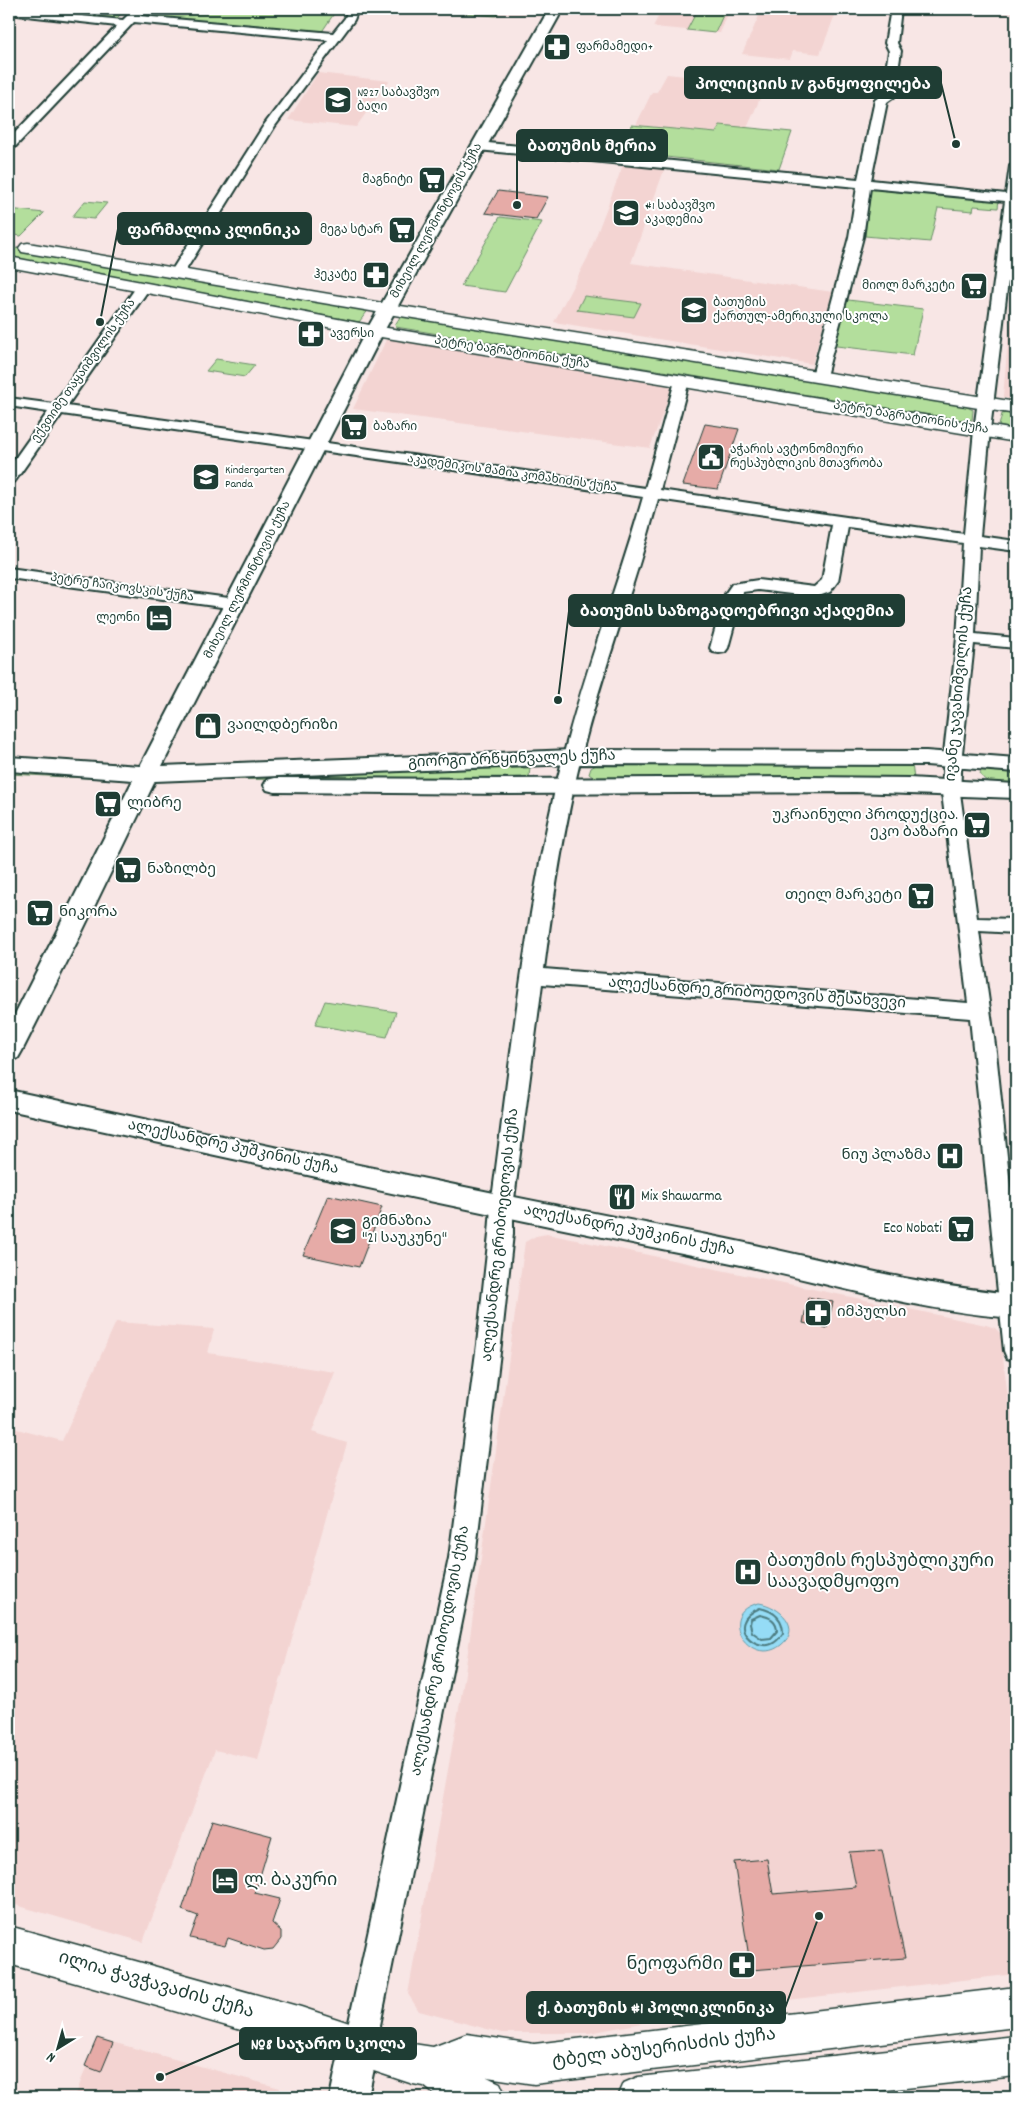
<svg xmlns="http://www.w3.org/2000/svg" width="1025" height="2106" viewBox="0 0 1025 2106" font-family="Dekko,'Noto Sans Georgian',sans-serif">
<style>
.built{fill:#f3d4d2}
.green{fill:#b3de9c;stroke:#698e68}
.water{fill:#95dcf6;stroke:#669ca8}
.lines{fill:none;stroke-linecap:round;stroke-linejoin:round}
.shore{stroke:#4e7d82;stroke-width:2}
.building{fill:#e6aba7;stroke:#1f3d34}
.minor-casing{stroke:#1f3d34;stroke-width:4}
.tertiary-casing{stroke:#1f3d34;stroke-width:4}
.secondary-casing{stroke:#1f3d34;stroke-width:3}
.primary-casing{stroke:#1f3d34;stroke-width:3}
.minor{fill:#fff;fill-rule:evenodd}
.tertiary{fill:#fff;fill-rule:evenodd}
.secondary{fill:#fff;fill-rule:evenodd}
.primary{fill:#fff;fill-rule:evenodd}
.labels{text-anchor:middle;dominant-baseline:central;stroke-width:4;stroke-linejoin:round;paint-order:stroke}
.far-poi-label{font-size:12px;fill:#1f3d34;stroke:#fff;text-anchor:start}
.far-street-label{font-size:12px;fill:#1f3d34;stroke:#fff}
.street-label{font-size:15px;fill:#1f3d34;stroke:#fff}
.poi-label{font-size:15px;fill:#1f3d34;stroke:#fff;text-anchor:start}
.near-poi-label{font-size:18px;fill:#1f3d34;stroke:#fff;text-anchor:start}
.near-street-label{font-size:18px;fill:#1f3d34;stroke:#fff}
.leader{fill:none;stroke:#1f3d34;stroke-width:2}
.callout-dot{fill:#1f3d34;stroke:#fff;stroke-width:2}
.callout{fill:#1f3d34;stroke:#1f3d34;stroke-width:2}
.callout-label{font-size:16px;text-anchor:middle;font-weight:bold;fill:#fff}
</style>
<rect width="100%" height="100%" fill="#f8e6e5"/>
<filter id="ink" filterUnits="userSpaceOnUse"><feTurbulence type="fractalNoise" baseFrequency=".02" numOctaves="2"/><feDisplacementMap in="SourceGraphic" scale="10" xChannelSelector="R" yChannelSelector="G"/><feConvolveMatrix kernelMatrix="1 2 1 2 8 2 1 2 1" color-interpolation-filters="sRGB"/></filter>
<g filter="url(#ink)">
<g class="built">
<polygon points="662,9 730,9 720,33 653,27"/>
<polygon points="762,9 805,9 836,12 820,54 793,51 790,59 742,54"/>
<polygon points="318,73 389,81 356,127 288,120"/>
<polygon points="667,74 766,85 747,128 720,125 716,133 636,125 652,92 657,92"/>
<polygon points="623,165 664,170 631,263 833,292 812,364 554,322 588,257"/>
<polygon points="1016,286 1016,401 1003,397 1010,319"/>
<polygon points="387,338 673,385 650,448 353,409"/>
<polygon points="547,1234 986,1325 995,1328 1000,1333 1016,1463 1016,1974 733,2006 589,2033 502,2033 419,2011 408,1994 464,1680 525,1242 536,1236"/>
<polygon points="116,1322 214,1329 208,1353 335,1372 312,1432 347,1443 258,1760 215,1750 143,1942 9,1903 9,1427 62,1441"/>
<polygon points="97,2038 280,2088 278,2097 75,2097"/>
</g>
<g class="green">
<polygon points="31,9 126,9 117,18"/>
<polygon points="156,9 337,9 321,33 148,18"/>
<polygon points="409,9 501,9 496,16"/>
<polygon points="697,11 724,13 715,33 687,30"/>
<polygon points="632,125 716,133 720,125 792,132 779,169 619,152"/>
<polygon points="871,187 999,199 998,208 974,206 973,211 938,208 930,242 865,236"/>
<polygon points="85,201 107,203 94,219 72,217"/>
<polygon points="9,209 44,213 21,236 9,234"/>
<polygon points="500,217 542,222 505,292 461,286"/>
<polygon points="9,247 370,308 359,322 9,257"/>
<polygon points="584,296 641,303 634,317 577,310"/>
<polygon points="840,299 923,309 913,355 828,345"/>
<polygon points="405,315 965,406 973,410 972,420 959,420 396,327 395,325 400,317"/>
<polygon points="216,359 255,365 245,377 206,371"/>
<polygon points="1011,412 1016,413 1016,430 999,426 1002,414"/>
<polygon points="764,763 912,764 914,779 597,780 589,774 591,768 596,765"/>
<path d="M985,766L1016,769V785C1004,784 985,786 980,773Z"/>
<polygon points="530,768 529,777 183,780 185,777"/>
<polygon points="9,769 106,777 105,779 9,774"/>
<polygon points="325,1001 396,1012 387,1037 315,1025"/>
</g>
<path class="water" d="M759,1603C780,1606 803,1628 781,1645C751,1669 713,1614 759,1603Z"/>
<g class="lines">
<g class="shore">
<path d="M760,1608C774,1611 783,1618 783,1633C781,1636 778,1640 775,1642C759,1655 721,1625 760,1608Z"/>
<path d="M760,1615C770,1617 777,1620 777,1631L771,1638L762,1639L752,1632L750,1624L751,1619Z"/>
</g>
</g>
<g class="building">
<polygon points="498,191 548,197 536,219 485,213"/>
<polygon points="705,424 739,429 718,489 683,485"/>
<polygon points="328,1195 382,1207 359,1267 303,1255"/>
<polygon points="808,1297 833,1302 827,1328 803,1323"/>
<polygon points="212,1820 272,1836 255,1893 280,1899 272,1923 281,1931 281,1939 273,1949 264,1950 228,1938 225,1946 190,1938 198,1916 182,1910"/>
<polygon points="882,1850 905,1958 751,1970 734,1862 767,1859 773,1894 856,1887 849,1852"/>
<polygon points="97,2038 113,2043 101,2072 85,2066"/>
</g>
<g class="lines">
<g class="minor-casing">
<g id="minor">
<polygon points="9,9 123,20 134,9 145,9 140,16 333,33 345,18 348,9 358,9 354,20 275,126 184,273 177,277 170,273 264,125 328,40 134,22 13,149 9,150 9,139 117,26 9,14"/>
<path d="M891,9H901L897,43L901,51L894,97L887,102L871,180L1006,194L1010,166L1016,162V215L990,430L980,536L1016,541V551L979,546L975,634L1016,638V648L974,644L962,753L960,793L977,918L1016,919V933L979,931L996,1052L1016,1242V1361L1007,1358L1004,1351L970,1018L542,984L513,1207V1234L501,1344L475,1558L376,2045L371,2056L360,2061L349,2056L344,2045L449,1558L477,1344L489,1234L491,1207C511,1057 526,903 563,757C585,669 618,585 643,497L62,414L15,481L9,483V467L48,412L9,406V398L54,404L137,286L142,285L149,289L67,406L645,488L675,381L677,378H687L689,381L660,490L964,534L974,430L1005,201L870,188L863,237L826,376L824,379H814L812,376L849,237L857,187L478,150L472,146L478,142L858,179L875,100L882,95L889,51L885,43ZM658,499L832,525L822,580L814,587L758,580L732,584L725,594L710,648L713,652L719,653L725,652L728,648L743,592L758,590L816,597L830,592L838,581L848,527L963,543L957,638L944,753L942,793L968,1003L544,969C553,898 564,827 581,757C602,670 635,586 658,499Z"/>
<polygon points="9,568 236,599 242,600 244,604 242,608 236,609 9,578"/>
</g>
</g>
<g class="tertiary-casing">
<g id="tertiary">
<polygon points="549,9 563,9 384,331 162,766 572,750 926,751 1016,758 1016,772 926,765 572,764 155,781 80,936 22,1051 18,1058 9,1061 9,1026 133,780 9,771 9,757 140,766 366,331"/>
<polygon points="803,777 909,778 1016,784 1016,798 856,792 510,794 275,792 267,790 264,785 267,780 275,778 510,779"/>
<path d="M9,1090C245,1141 480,1192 717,1237C816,1257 915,1286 1016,1294V1318C919,1312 818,1280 722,1261C484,1214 246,1162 9,1110Z"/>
<polygon points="360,2026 374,2031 379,2045 368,2097 330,2097 341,2045 346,2031"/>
</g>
</g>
<g class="secondary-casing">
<g id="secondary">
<polygon points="9,1926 301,2007 413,2044 433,2047 467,2034 534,2044 1016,1987 1016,2027 534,2084 487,2077 500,2083 506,2097 438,2097 424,2086 413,2084 301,2047 9,1964"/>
<polygon points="1016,2036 1016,2076 823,2097 618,2097 624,2083 638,2077"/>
</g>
</g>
<g class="primary-casing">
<g id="primary">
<polygon points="28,243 388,304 1016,402 1016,414 388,314 22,252 19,248 22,244"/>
<polygon points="9,257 375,326 1016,430 1016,442 375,336 9,267"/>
</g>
</g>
<use href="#minor" class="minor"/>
<use href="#tertiary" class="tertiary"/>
<use href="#secondary" class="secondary"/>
<use href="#primary" class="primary"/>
</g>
</g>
<defs>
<g id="pharmacy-square" transform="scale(1.4375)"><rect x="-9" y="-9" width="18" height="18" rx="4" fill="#1f3d34" stroke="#fff"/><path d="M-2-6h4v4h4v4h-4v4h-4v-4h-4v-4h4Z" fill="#fff"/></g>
<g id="school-square" transform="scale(1.4375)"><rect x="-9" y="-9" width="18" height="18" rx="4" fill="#1f3d34" stroke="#fff"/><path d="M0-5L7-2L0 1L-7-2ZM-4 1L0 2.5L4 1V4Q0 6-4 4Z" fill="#fff"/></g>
<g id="supermarket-square" transform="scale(1.4375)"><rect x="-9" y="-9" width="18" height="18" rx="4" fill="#1f3d34" stroke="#fff"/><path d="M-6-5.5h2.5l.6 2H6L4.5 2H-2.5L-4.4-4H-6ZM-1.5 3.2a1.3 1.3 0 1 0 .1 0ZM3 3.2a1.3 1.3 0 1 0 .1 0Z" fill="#fff"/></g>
<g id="civic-square" transform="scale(1.4375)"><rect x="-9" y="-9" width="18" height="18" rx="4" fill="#1f3d34" stroke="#fff"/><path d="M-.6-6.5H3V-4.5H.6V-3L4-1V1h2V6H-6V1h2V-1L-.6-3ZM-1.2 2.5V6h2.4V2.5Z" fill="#fff"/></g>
<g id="hotel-square" transform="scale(1.4375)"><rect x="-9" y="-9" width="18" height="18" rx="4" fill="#1f3d34" stroke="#fff"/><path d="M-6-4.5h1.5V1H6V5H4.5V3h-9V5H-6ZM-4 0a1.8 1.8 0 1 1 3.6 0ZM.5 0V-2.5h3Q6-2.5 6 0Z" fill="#fff"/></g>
<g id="shop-square" transform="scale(1.4375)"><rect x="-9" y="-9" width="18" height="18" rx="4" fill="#1f3d34" stroke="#fff"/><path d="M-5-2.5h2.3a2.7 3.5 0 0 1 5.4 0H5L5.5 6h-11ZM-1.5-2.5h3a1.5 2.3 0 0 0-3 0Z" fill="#fff"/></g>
<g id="hospital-square" transform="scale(1.4375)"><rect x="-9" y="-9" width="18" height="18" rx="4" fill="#1f3d34" stroke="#fff"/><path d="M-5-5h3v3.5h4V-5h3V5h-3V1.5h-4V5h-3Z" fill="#fff"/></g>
<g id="restaurant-square" transform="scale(1.4375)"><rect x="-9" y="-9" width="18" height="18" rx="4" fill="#1f3d34" stroke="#fff"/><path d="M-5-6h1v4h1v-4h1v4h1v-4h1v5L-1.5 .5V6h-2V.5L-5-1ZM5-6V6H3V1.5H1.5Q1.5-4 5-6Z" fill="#fff"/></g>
</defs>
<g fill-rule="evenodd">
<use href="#pharmacy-square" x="557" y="47"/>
<use href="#school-square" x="338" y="100"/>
<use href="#supermarket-square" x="432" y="180"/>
<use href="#school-square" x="626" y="213"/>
<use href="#supermarket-square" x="402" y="230"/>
<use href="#pharmacy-square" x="376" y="275"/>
<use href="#supermarket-square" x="974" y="286"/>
<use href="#school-square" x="694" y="310"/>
<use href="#pharmacy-square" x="311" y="334"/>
<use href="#supermarket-square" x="354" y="427"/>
<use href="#civic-square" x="711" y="457"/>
<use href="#school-square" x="206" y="477"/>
<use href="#hotel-square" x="159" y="618"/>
<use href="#shop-square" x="208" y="726"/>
<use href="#supermarket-square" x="108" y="804"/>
<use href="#supermarket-square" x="977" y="825"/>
<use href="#supermarket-square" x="128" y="870"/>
<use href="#supermarket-square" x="921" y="896"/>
<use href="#supermarket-square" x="40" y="913"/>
<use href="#hospital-square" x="950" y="1156"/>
<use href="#restaurant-square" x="622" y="1197"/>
<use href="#supermarket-square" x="961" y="1229"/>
<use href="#school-square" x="343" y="1231"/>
<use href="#pharmacy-square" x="818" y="1313"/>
<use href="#hospital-square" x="748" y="1572"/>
<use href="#hotel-square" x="225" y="1881"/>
<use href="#pharmacy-square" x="742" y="1965"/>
</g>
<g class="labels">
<g class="far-poi-label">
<text x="576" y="47">ფარმამედი+</text>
<text x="357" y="93">№27 საბავშვო<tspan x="357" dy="14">ბაღი</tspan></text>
<text x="413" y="180" text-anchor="end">მაგნიტი</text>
<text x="645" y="206">#1 საბავშვო<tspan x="645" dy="14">აკადემია</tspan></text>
<text x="383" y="230" text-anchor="end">მეგა სტარ</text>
<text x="357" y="275" text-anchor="end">ჰეკატე</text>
<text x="955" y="286" text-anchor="end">მიოლ მარკეტი</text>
<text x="713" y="303">ბათუმის<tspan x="713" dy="14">ქართულ-ამერიკული სკოლა</tspan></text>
<text x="330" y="334">ავერსი</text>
<text x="373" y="427">ბაზარი</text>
<text x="730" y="450">აჭარის ავტონომიური<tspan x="730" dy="14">რესპუბლიკის მთავრობა</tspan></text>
<text x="225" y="470">Kindergarten<tspan x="225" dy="14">Panda</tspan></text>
<text x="140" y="618" text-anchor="end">ლეონი</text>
</g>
<g class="far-street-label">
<text transform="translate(437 221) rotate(-61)">მიხეილ ლერმონტოვის ქუჩა</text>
<text transform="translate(512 353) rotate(9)">პეტრე ბაგრატიონის ქუჩა</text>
<text transform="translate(84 371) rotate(-55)">ექვთიმე თაყაიშვილის ქუჩა</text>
<text transform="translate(911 418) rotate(9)">პეტრე ბაგრატიონის ქუჩა</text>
<text transform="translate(512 474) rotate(8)">აკადემიკოს მამია კომახიძის ქუჩა</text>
<text transform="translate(248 580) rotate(-63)">მიხეილ ლერმონტოვის ქუჩა</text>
<text transform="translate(122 588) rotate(8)">პეტრე ჩაიკოვსკის ქუჩა</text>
</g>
<g class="street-label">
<text transform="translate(960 684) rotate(-85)">ივანე ჯავახიშვილის ქუჩა</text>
<text transform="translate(512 760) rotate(-2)">გიორგი ბრწყინვალეს ქუჩა</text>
<text transform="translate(757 994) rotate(4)">ალექსანდრე გრიბოედოვის შესახვევი</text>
<text transform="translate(233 1148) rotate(12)">ალექსანდრე პუშკინის ქუჩა</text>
<text transform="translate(629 1231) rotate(11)">ალექსანდრე პუშკინის ქუჩა</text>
<text transform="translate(501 1235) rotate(-84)">ალექსანდრე გრიბოედოვის ქუჩა</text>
<text transform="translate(441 1651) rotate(-79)">ალექსანდრე გრიბოედოვის ქუჩა</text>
</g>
<g class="poi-label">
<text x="227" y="726">ვაილდბერიზი</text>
<text x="127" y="804">ლიბრე</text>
<text x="958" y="816" text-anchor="end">უკრაინული პროდუქცია.<tspan x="958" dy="17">ეკო ბაზარი</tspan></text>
<text x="147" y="870">ნაზილბე</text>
<text x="902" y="896" text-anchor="end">თეილ მარკეტი</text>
<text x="59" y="913">ნიკორა</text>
<text x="931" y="1156" text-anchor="end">ნიუ პლაზმა</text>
<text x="641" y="1197">Mix Shawarma</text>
<text x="362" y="1222">გიმნაზია<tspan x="362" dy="17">"21 საუკუნე"</tspan></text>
<text x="942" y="1229" text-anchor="end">Eco Nobati</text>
<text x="837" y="1313">იმპულსი</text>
</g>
<g class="near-poi-label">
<text x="767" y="1562">ბათუმის რესპუბლიკური<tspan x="767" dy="21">საავადმყოფო</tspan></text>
<text x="244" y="1881">ლ. ბაკური</text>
<text x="723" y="1965" text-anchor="end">ნეოფარმი</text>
</g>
<g class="near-street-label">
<text transform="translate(156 1986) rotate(16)">ილია ჭავჭავაძის ქუჩა</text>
<text transform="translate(664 2049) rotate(-7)">ტბელ აბუსერისძის ქუჩა</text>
</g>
</g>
<path class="leader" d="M956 144L941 83M517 205L517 146M100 322L118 229M558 700L569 611M819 1916L785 2008M160 2077L240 2043"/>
<g class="callout-dot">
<circle cx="956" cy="144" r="5"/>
<circle cx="517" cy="205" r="5"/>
<circle cx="100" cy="322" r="5"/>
<circle cx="558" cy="700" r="5"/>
<circle cx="819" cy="1916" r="5"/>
<circle cx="160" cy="2077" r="5"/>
</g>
<g class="callout">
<rect x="685" y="67" width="256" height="31" rx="5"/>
<rect x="517" y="130" width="150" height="31" rx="5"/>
<rect x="118" y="213" width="193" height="31" rx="5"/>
<rect x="569" y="595" width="335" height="31" rx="5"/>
<rect x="527" y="1992" width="258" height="31" rx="5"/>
<rect x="240" y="2028" width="176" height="31" rx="5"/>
</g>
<g class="callout-label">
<text x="813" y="89">პოლიციის IV განყოფილება</text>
<text x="592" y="151">ბათუმის მერია</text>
<text x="214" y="235">ფარმალია კლინიკა</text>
<text x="737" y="616">ბათუმის საზოგადოებრივი აქადემია</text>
<text x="656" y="2013">ქ. ბათუმის #1 პოლიკლინიკა</text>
<text x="328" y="2049">№8 საჯარო სკოლა</text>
</g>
<rect width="1025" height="2106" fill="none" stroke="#fff" stroke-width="30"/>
<rect x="15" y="15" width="995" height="2076" fill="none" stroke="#1f3d34" stroke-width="2" filter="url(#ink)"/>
<g transform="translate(58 2048) rotate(217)" stroke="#ffffff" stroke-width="4" paint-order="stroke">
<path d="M0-4L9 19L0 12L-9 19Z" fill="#1f3d34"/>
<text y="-8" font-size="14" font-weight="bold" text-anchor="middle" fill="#1f3d34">N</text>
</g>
</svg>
